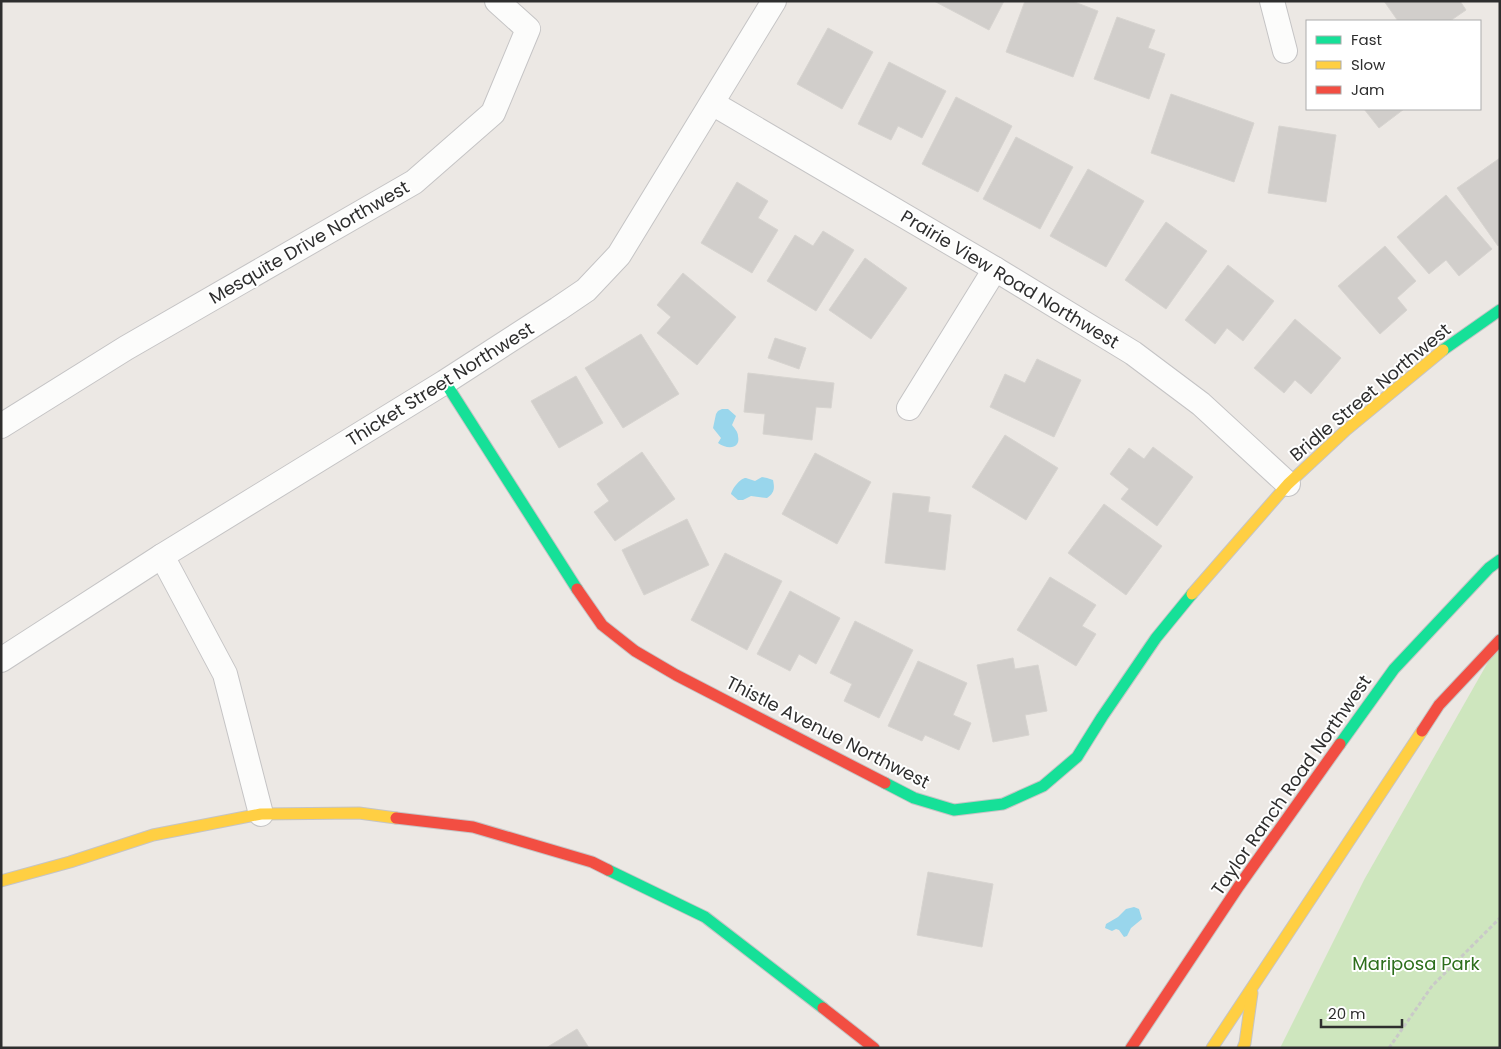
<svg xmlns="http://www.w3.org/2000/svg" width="1501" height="1049" viewBox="0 0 1501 1049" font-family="Poppins,sans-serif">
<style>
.green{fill:#cee6be}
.water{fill:#99d6ec}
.building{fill:#d1cecb;stroke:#d7d4d0}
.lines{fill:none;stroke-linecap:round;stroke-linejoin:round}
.street-casing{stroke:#c5c4c5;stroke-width:26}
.fast-casing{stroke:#c5c4c5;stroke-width:13}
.slow-casing{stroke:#c5c4c5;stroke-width:13}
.jam-casing{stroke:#c5c4c5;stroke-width:13}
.path{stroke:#c9c9c8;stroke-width:3;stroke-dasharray:4 2.5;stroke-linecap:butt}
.street{stroke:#fcfcfb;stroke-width:24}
.fast{stroke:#16e098;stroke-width:11}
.slow{stroke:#ffcf43;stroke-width:11}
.jam{stroke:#f24e42;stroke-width:11}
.labels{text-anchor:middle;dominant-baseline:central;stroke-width:4;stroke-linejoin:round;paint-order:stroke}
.street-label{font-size:18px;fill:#2e2e2e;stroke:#fff}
.park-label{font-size:18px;fill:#2c6e1b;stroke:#fff}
</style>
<rect width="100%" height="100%" fill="#ece8e4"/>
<polygon class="green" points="1500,641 1500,1048 1280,1048 1364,880"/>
<g class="water">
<path d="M722,409H728L736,416L732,425C735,429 738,432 738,436C741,450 726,449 718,443L721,438L713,428L716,414L718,411Z"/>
<path d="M762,477L767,478L773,480C775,489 774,493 767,498L751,496L743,500H738L731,494C732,489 740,478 746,478C749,479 752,480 755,481Z"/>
<polygon points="1134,907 1139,909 1142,919 1131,928 1127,936 1124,937 1119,930 1116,929 1112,931 1105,928 1106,924 1118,917 1126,909"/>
</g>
<g class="building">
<polygon points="934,1 1004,1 989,30"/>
<polygon points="1025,1 1072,1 1098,11 1073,77 1006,52"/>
<polygon points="1384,1 1460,1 1466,10 1450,21 1398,21"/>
<polygon points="1117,17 1155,30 1148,48 1165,54 1149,99 1094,79"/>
<polygon points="828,28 873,52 842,109 797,84"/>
<polygon points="889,62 946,91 922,138 898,126 891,140 858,124"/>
<polygon points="1171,94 1254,123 1234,182 1151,153"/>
<polygon points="956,97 1012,126 978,192 922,164"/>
<polygon points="1364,109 1404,109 1379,128"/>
<polygon points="1279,126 1336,135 1326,202 1268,193"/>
<polygon points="1016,137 1073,167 1040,229 983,199"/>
<polygon points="1500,158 1500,245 1498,246 1457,188"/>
<polygon points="1088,169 1144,201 1106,267 1050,236"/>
<polygon points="737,182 768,201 758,218 778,230 752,273 701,243"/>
<polygon points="1446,195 1492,249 1459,276 1446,260 1429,274 1397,237"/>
<polygon points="1166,222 1207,251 1166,309 1125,280"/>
<polygon points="823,231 854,250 816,311 767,281 795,235 813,246"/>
<polygon points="1385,246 1416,281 1397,298 1407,310 1380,334 1338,286"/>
<polygon points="865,258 907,288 871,339 829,310"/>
<polygon points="1228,265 1274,301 1243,341 1227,328 1215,344 1185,320"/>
<polygon points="683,273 736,317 697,365 657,333 671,317 657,305"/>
<polygon points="1295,319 1341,358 1311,394 1295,380 1284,393 1254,368"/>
<polygon points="641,334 679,394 623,428 585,368"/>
<polygon points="775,338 806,348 799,369 768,358"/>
<polygon points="1037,359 1081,380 1054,437 990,407 1005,374 1025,383"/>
<polygon points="748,373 834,383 831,408 816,407 812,440 763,434 765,414 744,412"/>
<polygon points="576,376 603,423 559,448 531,401"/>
<polygon points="1005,435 1058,468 1026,520 972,487"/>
<polygon points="1153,447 1193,477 1157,526 1121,499 1129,489 1110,474 1129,448 1144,459"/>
<polygon points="642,452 675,499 615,541 594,512 609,501 597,484"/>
<polygon points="815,453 871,482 837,544 782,514"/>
<polygon points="893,493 930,497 928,512 951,515 945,570 885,563"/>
<polygon points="1104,504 1162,546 1126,595 1068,553"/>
<polygon points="687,519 709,565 644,595 622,550"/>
<polygon points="725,553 782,581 747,650 691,620"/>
<polygon points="1050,577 1096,605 1082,626 1096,634 1076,666 1017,630"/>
<polygon points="790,591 840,618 816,664 799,654 790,671 757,654"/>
<polygon points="855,621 913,650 879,718 844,701 852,684 830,673"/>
<polygon points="1013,658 1015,669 1038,665 1047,711 1025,715 1029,735 993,742 977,665"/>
<polygon points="918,661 967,683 953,715 971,723 959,750 925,735 922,741 888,726"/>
<polygon points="928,872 993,884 982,947 917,935"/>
<polygon points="577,1029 589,1048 546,1048"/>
</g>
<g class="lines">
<g class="street-casing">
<g id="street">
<polyline points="1272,1 1285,51"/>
<polyline points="712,103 995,269 1133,353 1201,404 1288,484"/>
<polyline points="909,408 995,269"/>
<polyline points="1,426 126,348 414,182 493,113 528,29 497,1"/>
<polyline points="162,556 225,674 261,814"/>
<polyline points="1,660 162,556 445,382 558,309 586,290 619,255 774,1"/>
</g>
</g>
<g class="fast-casing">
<g id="fast">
<polyline points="1443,350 1500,310"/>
<polyline points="445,382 577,589"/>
<polyline points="1340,744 1394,669 1489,568 1500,560"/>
<polyline points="885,783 914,798 954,810 1003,804 1043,786 1077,757 1102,717 1156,638 1192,594"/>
<polyline points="608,870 705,917 823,1008"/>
</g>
</g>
<g class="slow-casing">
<g id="slow">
<polyline points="1192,594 1288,484 1346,430 1443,350"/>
<polyline points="1,881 70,862 153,835 261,814 359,813 396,818"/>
<polyline points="1212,1048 1422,731"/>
<polyline points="1243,1048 1245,1043 1252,993"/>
</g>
</g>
<g class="jam-casing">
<g id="jam">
<polyline points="577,589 602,625 635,651 676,675 885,783"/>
<polyline points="1422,731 1439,705 1500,640"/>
<polyline points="396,818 473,827 592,862 608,870"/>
<polyline points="823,1008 874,1048"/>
<polyline points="1131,1048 1239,886 1340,744"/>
</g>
</g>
<polyline class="path" points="1389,1048 1432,986 1500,918"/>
<use href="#street" class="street"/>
<use href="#fast" class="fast"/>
<use href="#slow" class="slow"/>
<use href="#jam" class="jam"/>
</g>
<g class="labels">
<g class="street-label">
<text transform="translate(309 242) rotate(-30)">Mesquite Drive Northwest</text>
<text transform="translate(1010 279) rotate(31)">Prairie View Road Northwest</text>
<text transform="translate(440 384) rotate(-32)">Thicket Street Northwest</text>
<text transform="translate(1370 392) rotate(-40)">Bridle Street Northwest</text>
<text transform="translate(828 732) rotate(27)">Thistle Avenue Northwest</text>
<text transform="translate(1291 785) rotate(-55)">Taylor Ranch Road Northwest</text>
</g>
<g class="park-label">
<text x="1416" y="963">Mariposa Park</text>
</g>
</g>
<rect width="1501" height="1049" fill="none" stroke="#2e2e2e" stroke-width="5"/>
<rect x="1306" y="20" width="175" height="90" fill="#ffffff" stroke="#ababab"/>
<rect x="1316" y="36" width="25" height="8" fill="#16e098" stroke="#ababab"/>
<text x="1351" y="45" font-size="15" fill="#2e2e2e">Fast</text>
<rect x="1316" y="61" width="25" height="8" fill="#ffcf43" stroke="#ababab"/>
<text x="1351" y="70" font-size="15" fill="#2e2e2e">Slow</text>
<rect x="1316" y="86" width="25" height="8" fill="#f24e42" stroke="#ababab"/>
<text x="1351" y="95" font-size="15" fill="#2e2e2e">Jam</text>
<path d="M1321 1019v8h81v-8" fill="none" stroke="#2e2e2e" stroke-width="2.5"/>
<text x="1328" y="1019" font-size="15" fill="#2e2e2e" stroke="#ffffff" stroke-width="4" paint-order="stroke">20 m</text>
</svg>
